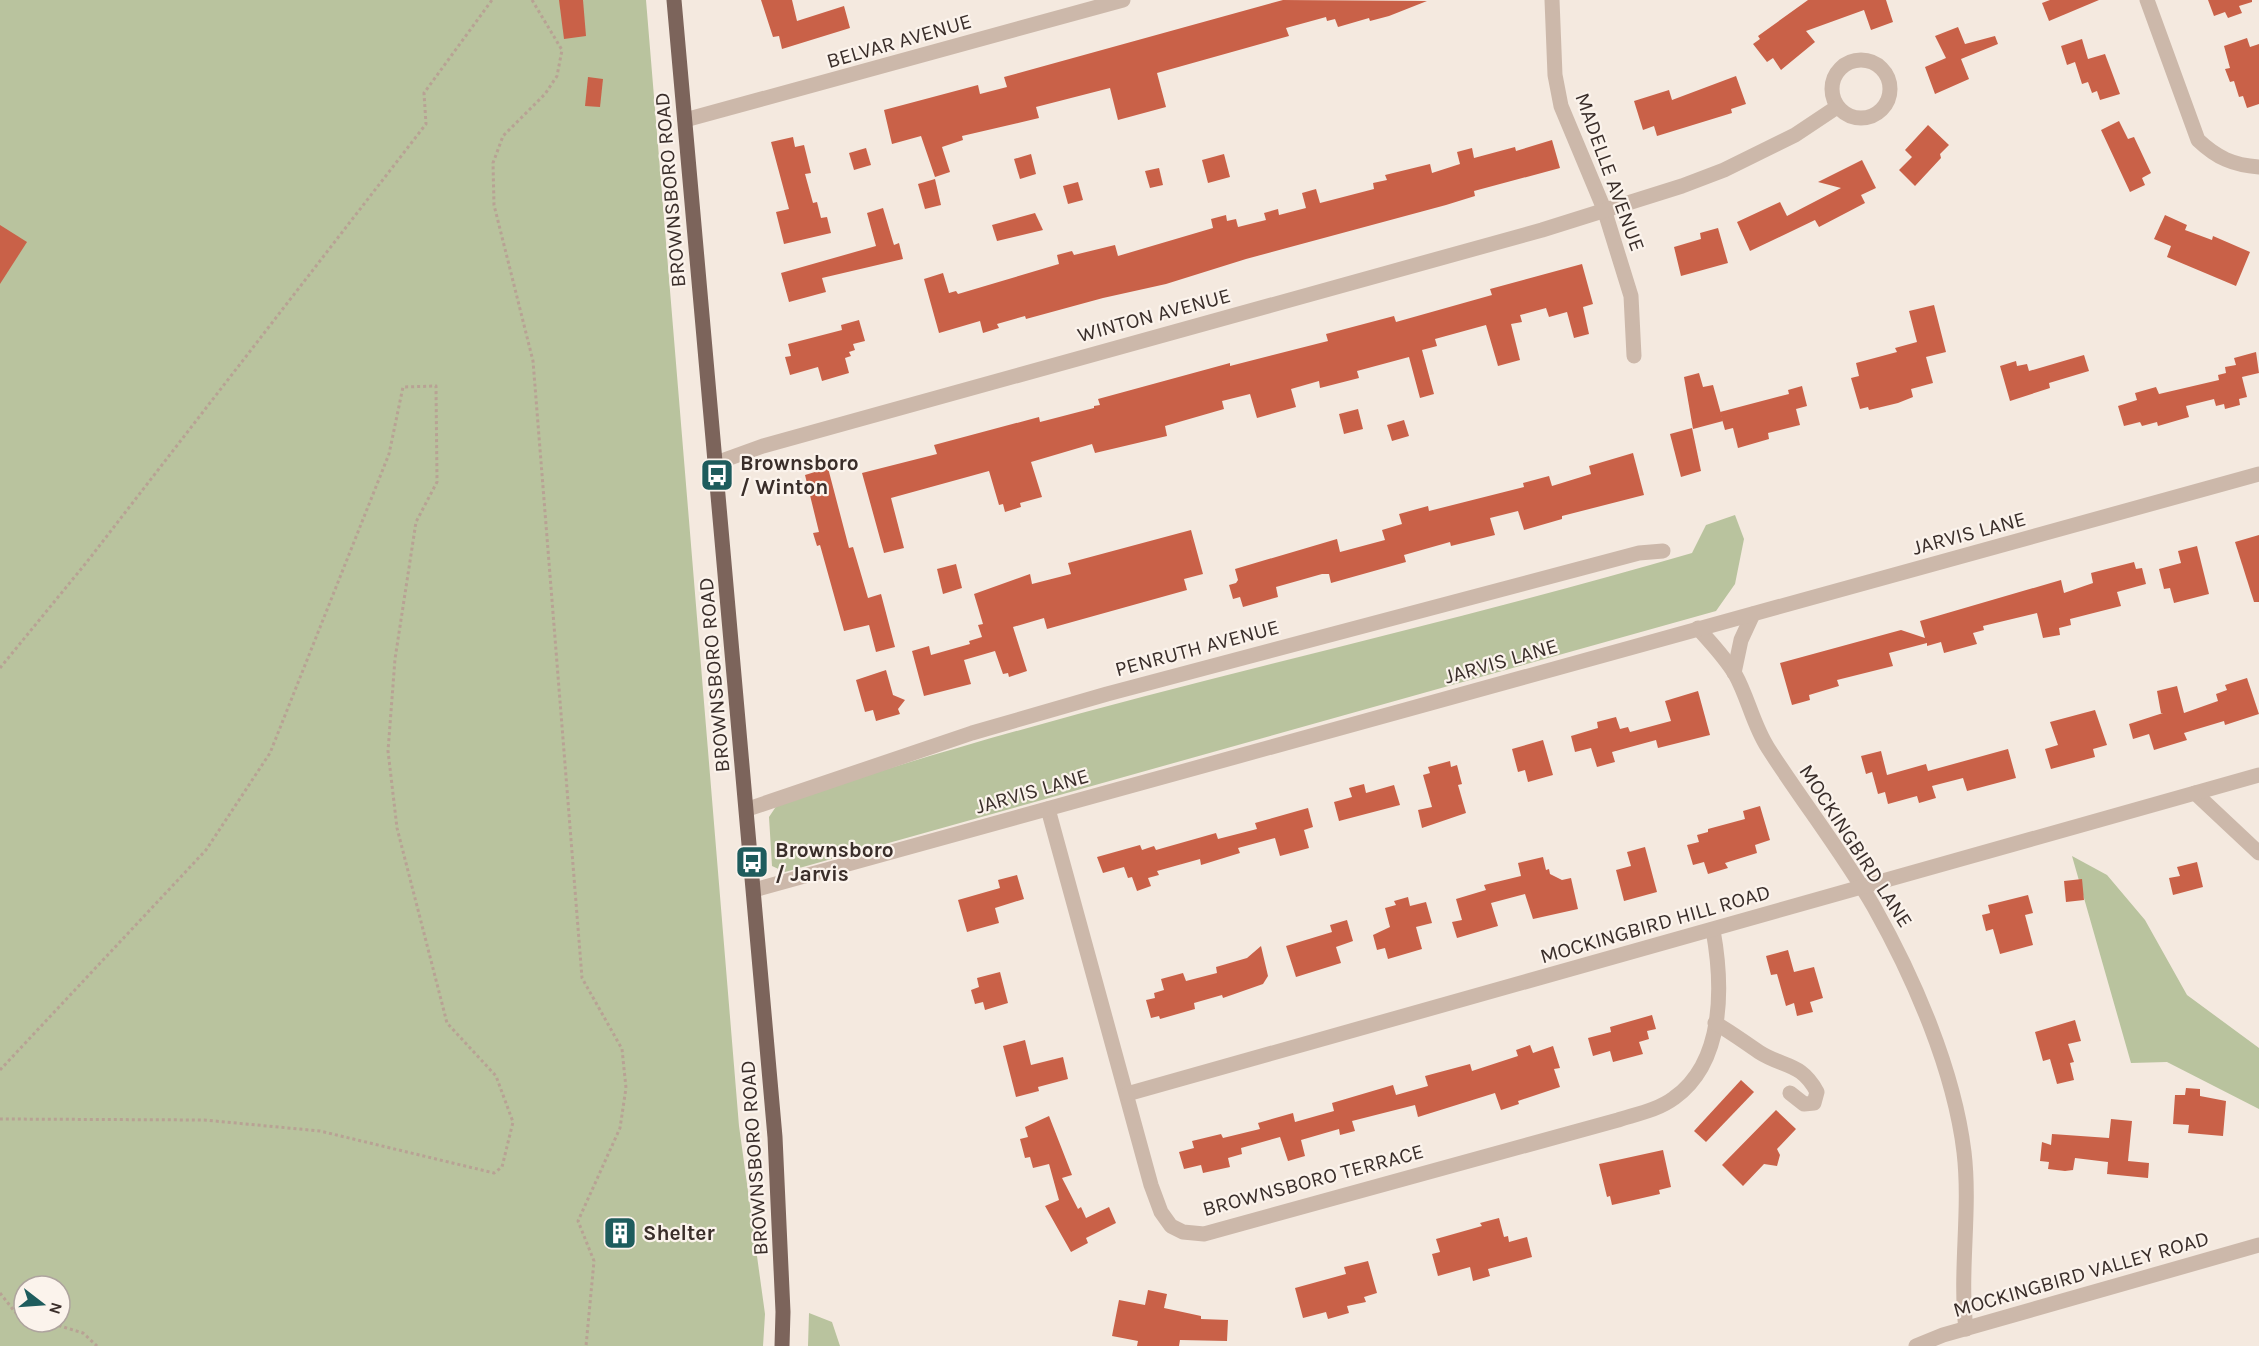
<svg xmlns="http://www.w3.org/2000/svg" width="2259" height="1346" viewBox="0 0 2259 1346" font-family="Karla,sans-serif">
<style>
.green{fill:#b9c39e;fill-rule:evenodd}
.building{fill:#c96148}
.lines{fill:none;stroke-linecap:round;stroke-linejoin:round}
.path{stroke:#b8a294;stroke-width:3;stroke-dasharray:3 3;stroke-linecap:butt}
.minor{stroke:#ccb8aa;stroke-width:15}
.major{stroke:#7c645b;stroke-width:15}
.labels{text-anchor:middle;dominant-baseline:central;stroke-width:4.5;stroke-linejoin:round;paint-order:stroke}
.street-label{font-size:21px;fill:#3a2e2a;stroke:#fbf3ec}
.poi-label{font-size:21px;font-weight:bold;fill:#3a2e2a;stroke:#fbf3ec;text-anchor:start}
</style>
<rect width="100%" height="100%" fill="#f4e9df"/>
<g class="green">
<path d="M0,0H646L739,1126L765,1314L763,1346H0ZM24,1286H60V1322H24Z"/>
<path d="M1735,515L1744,539L1735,584L1716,611L785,872L772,866L769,817L777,805C1076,702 1388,642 1692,553L1706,525Z"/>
<polygon points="2072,856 2107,875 2145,920 2187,995 2259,1048 2259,1109 2167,1062 2131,1063"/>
<polygon points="809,1313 832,1322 840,1346 808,1346"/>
</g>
<g class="building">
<polygon points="559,0 583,0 586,36 564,39"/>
<polygon points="761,0 792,0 797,21 844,6 850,28 782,49 779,36 773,37"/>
<polygon points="1283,0 1427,1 1389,16 1370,21 1369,18 1338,27 1335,19 1327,21 1326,17 1286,28 1289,36 1157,73 1166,107 1118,120 1110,88 1036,107 1039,118 962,136 963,140 942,147 950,172 935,177 921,136 892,144 884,110 978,85 980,94 1007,87 1004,77"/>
<polygon points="1808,0 1886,0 1893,22 1871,30 1864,10 1806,31 1815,42 1781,70 1773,58 1767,62 1753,44 1760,39 1758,36"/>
<polygon points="2050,0 2099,0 2049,21 2042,3"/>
<polygon points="2208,0 2252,0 2252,2 2239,6 2242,13 2228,18 2225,12 2214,16"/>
<polygon points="1958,27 1965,44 1995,36 1998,44 1961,59 1969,79 1935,94 1925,67 1946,58 1935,36"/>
<polygon points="2247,38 2250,47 2259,44 2259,104 2247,108 2243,96 2239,97 2234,81 2230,82 2225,69 2230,68 2224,46"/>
<polygon points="2082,39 2088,59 2105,54 2120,94 2100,100 2097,91 2092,93 2088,82 2082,84 2075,62 2067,65 2061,46"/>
<polygon points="1736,76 1746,104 1731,109 1732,113 1657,136 1654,126 1643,130 1634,101 1669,90 1672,100"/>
<polygon points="588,77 603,79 600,107 585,106"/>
<polygon points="2119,121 2128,139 2134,137 2151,173 2142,178 2145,185 2130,192 2101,130"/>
<polygon points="1928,125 1949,145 1940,154 1941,158 1915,186 1899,170 1912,157 1905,150"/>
<polygon points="793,137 795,147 804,145 811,173 805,174 813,203 817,202 821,218 827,217 831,233 784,244 776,212 789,209 771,142"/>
<polygon points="1552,140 1560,168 1474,191 1475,196 1446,205 1246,259 1166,284 1103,298 1026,319 1025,316 997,324 999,328 983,333 980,321 939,333 924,279 943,273 949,293 956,291 958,294 1059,264 1057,255 1072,251 1074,255 1115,245 1118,256 1213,228 1211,219 1226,215 1227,221 1236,219 1238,227 1266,220 1264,213 1278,209 1279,215 1306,208 1302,193 1316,189 1320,203 1374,189 1373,183 1387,180 1385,175 1430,164 1432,173 1460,164 1457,152 1472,148 1474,158 1515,147 1516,151"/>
<polygon points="866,148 871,165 854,170 849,153"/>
<polygon points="1031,154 1036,174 1020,179 1014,159"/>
<polygon points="1224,154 1230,177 1208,183 1202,160"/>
<polygon points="1862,160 1876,188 1861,195 1865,203 1819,227 1815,220 1750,251 1737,222 1780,202 1787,216 1841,188 1818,182"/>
<polygon points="1159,168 1163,185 1150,188 1145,171"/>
<polygon points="935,179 941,205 925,209 918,184"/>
<polygon points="1078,182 1083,200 1068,204 1063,186"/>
<polygon points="883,208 893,242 894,245 899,243 903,259 822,278 826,292 789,302 781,273 876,246 867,213"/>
<polygon points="1035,213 1043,230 997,241 992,225"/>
<polygon points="2165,215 2187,225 2185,230 2212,240 2213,236 2250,252 2236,286 2167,257 2171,246 2154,239"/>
<polygon points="0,225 27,242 0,284"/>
<polygon points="1718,228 1728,263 1681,276 1674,247 1701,239 1700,233"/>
<polygon points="1582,264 1593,304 1583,307 1589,334 1574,338 1567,312 1549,317 1546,308 1520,315 1522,322 1511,324 1520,360 1498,366 1486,325 1435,339 1437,346 1422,350 1434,394 1420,398 1409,357 1357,371 1359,378 1320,388 1319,381 1291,389 1296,407 1257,418 1250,394 1222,401 1224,409 1165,426 1167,436 1095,453 1092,444 1031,462 1042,497 1020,503 1021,507 1005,512 1003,504 999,505 989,471 891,498 904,548 884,553 862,473 937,454 934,445 1039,417 1040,422 1094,408 1094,406 1100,405 1098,399 1230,363 1230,366 1328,341 1326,334 1394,316 1396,322 1492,295 1490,289"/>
<polygon points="1934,305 1946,352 1926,357 1933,383 1911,389 1913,397 1898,403 1869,410 1868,407 1860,409 1851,378 1859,376 1856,363 1897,352 1895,348 1917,342 1909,311"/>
<polygon points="859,320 865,341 853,344 855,350 849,352 851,356 845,358 849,373 822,381 818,367 790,375 785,357 791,356 788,344 842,330 841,325"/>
<polygon points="2256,352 2259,373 2242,377 2247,397 2239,399 2240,405 2225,409 2224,404 2216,406 2214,399 2186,406 2189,417 2158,426 2157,422 2142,426 2140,422 2124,426 2118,406 2137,400 2135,393 2156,387 2159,394 2219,380 2218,375 2226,373 2225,367 2236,365 2234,358"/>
<polygon points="2084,355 2089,371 2049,383 2050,388 2010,401 2000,366 2016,361 2017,366 2027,364 2029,371"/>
<polygon points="1699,373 1703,387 1713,385 1723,421 1693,429 1684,377"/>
<polygon points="1802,386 1807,406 1796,409 1800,425 1768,433 1769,439 1738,448 1733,428 1725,430 1720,412 1789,394 1788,390"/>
<polygon points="1358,409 1363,429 1344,434 1339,414"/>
<polygon points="1404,420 1409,436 1392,441 1387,425"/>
<polygon points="1692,428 1701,471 1681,477 1670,434"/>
<polygon points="1633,453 1644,495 1562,516 1562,519 1524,530 1518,511 1490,518 1495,535 1451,546 1450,542 1404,555 1406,562 1331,583 1329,574 1322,574 1276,587 1278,597 1243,607 1240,597 1233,599 1229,585 1236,583 1238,580 1235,569 1337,539 1340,552 1385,540 1382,530 1402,524 1399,514 1428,506 1429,511 1524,487 1523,483 1549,476 1552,486 1591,474 1589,466"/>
<polygon points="828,468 849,548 853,547 868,598 881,594 895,647 876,652 869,625 844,631 820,545 817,546 813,533 819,532 805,475"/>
<polygon points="1191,530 1203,574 1184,579 1187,590 1047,629 1044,618 1013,627 1027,671 1009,677 1008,673 1003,674 995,651 964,660 971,684 924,696 912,651 929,646 931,655 970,644 969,641 982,637 978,625 983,624 974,594 1030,574 1032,584 1071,574 1068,563"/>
<polygon points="2259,535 2259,602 2254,602 2235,542"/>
<polygon points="2197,546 2209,594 2174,603 2170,588 2164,589 2159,569 2181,563 2178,551"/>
<polygon points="2134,562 2136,569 2142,568 2146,584 2117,592 2121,606 2070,619 2071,625 2059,628 2060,635 2043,638 2037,613 1983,626 1984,630 1973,633 1977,644 1944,653 1941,642 1927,646 1927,643 1889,653 1893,666 1837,680 1839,686 1809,695 1810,700 1792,705 1780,663 1901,630 1925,638 1920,621 2061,580 2064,593 2093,583 2091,573"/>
<polygon points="956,564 962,588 943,594 937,569"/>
<polygon points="886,670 893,695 905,700 898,709 900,714 876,721 873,710 865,712 856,680"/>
<polygon points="2247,678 2259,714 2225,725 2224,721 2184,733 2187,740 2154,750 2149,734 2133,739 2129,724 2163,713 2161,713 2157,691 2177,686 2184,713 2218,701 2216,694 2227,690 2225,685"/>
<polygon points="1698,691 1710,735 1658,748 1656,740 1612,752 1615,762 1597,767 1591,748 1575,752 1571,736 1598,728 1597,722 1616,717 1620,729 1628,727 1630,732 1671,721 1665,701"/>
<polygon points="2095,710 2107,745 2093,749 2095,757 2051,769 2045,749 2058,745 2050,722"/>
<polygon points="1543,740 1553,775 1528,782 1525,770 1518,772 1512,749"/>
<polygon points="2008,749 2016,778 1967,791 1963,778 1932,786 1936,798 1919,803 1917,796 1888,804 1885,792 1878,794 1872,772 1866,774 1861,756 1881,751 1887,775 1926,764 1928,771"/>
<polygon points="1450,761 1451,767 1457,765 1462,784 1458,785 1466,813 1422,828 1418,810 1432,807 1423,775 1430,773 1428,767"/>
<polygon points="1364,784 1366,793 1394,785 1400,805 1339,821 1334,802 1352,797 1349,788"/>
<polygon points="1760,806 1770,840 1755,845 1757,853 1725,863 1728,868 1708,874 1704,862 1693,865 1687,845 1699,842 1697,835 1708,832 1708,829 1745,819 1743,811"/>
<polygon points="1308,808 1313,827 1304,830 1309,848 1280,856 1275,838 1238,848 1240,853 1201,865 1200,859 1157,871 1159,875 1148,878 1151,886 1137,891 1132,877 1128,878 1124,867 1103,873 1097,857 1140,845 1142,850 1154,846 1156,850 1216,833 1218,839 1257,829 1255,823"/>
<polygon points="1645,847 1657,892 1624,901 1616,870 1631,866 1627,852"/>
<polygon points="1543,857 1546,870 1549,869 1550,874 1562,880 1571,878 1578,909 1533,919 1525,894 1491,903 1498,926 1457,938 1452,922 1462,920 1456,899 1486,890 1484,885 1521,876 1518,863"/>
<polygon points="2197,862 2203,887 2173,895 2169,878 2180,876 2177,867"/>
<polygon points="1017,875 1024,899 995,908 999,923 967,932 958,900 1000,888 998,880"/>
<polygon points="2082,879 2084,900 2066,902 2064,881"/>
<polygon points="2028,895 2033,913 2025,915 2033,945 2000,954 1993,929 1986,931 1982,915 1990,913 1988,905"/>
<polygon points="1408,897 1410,906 1426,902 1432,923 1416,927 1422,949 1388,959 1385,948 1377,950 1373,935 1390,927 1385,908 1396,905 1394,901"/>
<polygon points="1347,920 1353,941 1336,947 1341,963 1296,977 1286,946 1332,932 1330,925"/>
<polygon points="1261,946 1268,976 1263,984 1223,998 1222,995 1194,1003 1195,1009 1160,1019 1159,1016 1151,1018 1146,1000 1155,998 1154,993 1164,990 1161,979 1183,973 1186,981 1217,973 1216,967 1247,958"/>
<polygon points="1788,950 1794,972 1814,967 1823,998 1810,1002 1813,1012 1797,1016 1794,1003 1786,1006 1777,974 1771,975 1766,956"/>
<polygon points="1000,972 1008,1003 985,1010 983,1002 975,1004 971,990 979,987 977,978"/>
<polygon points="1652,1015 1656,1029 1647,1031 1649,1039 1639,1042 1643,1054 1613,1062 1610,1051 1593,1056 1588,1038 1611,1032 1610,1027"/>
<polygon points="2075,1020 2081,1041 2068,1044 2074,1062 2070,1063 2074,1080 2057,1084 2050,1059 2043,1061 2035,1032"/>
<polygon points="1025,1040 1031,1065 1063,1057 1068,1079 1038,1087 1039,1091 1016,1097 1003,1046"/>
<polygon points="1530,1045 1533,1053 1553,1046 1560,1068 1554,1069 1560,1087 1518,1101 1519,1104 1501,1110 1495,1093 1418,1117 1415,1105 1352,1121 1355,1131 1340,1135 1339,1129 1301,1140 1305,1156 1288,1161 1280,1137 1241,1148 1242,1154 1228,1158 1230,1167 1203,1173 1201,1165 1184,1169 1179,1152 1194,1148 1192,1141 1221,1134 1223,1138 1260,1129 1258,1123 1293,1113 1295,1122 1334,1111 1332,1103 1393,1085 1396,1095 1428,1086 1425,1076 1470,1064 1472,1071 1518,1056 1516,1050"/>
<polygon points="1741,1080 1754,1092 1706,1142 1694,1131"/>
<polygon points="2186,1088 2200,1089 2200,1096 2226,1101 2223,1136 2188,1133 2189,1125 2173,1124 2175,1095 2185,1095"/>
<polygon points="1776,1110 1796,1129 1777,1149 1780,1155 1777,1166 1764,1164 1743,1186 1722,1165"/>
<polygon points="1049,1116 1072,1175 1062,1178 1078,1209 1081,1207 1086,1218 1109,1207 1116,1223 1086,1238 1088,1243 1071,1252 1045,1206 1059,1200 1049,1164 1033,1168 1030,1157 1025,1158 1020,1139 1028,1137 1025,1127"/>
<polygon points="2111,1119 2132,1121 2128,1161 2149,1163 2148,1178 2107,1174 2108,1162 2075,1158 2073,1170 2065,1171 2048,1169 2049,1162 2040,1161 2042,1142 2051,1145 2052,1134 2109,1138"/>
<polygon points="1663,1150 1671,1187 1659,1190 1660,1194 1612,1205 1610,1196 1607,1197 1599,1164"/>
<polygon points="1499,1218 1504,1237 1508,1236 1509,1242 1527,1237 1532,1257 1488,1269 1490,1276 1473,1281 1470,1267 1438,1276 1432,1254 1440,1252 1436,1239 1482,1226 1480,1223"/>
<polygon points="1368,1261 1377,1293 1364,1297 1366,1302 1347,1306 1349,1313 1328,1319 1326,1312 1303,1318 1295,1288 1346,1274 1344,1267"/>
<polygon points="1148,1290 1167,1294 1164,1308 1201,1316 1201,1319 1228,1320 1227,1341 1180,1340 1179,1346 1137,1346 1138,1341 1112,1336 1119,1300 1145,1305"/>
</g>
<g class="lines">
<g class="path">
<polyline points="532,0 562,50 557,76 545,94 503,136 493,163 494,205 533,361 582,978 622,1049 626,1088 620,1128 578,1221 594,1261 586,1346"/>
<polyline points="0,668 86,563 426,124 424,93 492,0"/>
<polyline points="0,1070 206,850 270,753 389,454 403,387 436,386 437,482 416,522 395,659 388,751 397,828 447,1023 496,1076 513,1122 502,1167 494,1173 320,1131 204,1120 0,1119"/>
<polyline points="0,1293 15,1312 24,1315"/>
<polyline points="47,1322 83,1333 97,1346"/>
</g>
<g class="minor">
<polyline points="1552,0 1555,75 1561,106 1604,209 1631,296 1634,356"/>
<path d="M2147,0L2198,140C2217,158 2233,165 2259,167"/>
<circle cx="1861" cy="89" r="29"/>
<polyline points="685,120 1123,0"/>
<polyline points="716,463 763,446 1542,230 1682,186 1724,170 1795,135 1837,107"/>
<path d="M1698,628C1710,642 1725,657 1735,674C1748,697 1753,725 1768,748C1802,801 1842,852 1874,907C1914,978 1954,1070 1964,1152C1971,1211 1959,1271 1966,1329"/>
<polyline points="1734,673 1741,640 1753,614"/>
<polyline points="2195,793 2259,853"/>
<polyline points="748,809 972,733 1107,694 1639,553 1663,551"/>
<path d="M1048,809L1151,1185L1161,1212L1171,1226L1183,1232L1204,1234L1618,1120C1637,1114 1658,1110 1674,1098C1725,1062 1723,985 1713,930"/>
<polyline points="754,890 2259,474"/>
<path d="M1715,1023C1731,1032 1744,1042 1759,1052C1784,1068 1801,1062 1817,1092L1814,1103L1804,1104L1790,1093"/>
<polyline points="1127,1094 2259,775"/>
<polyline points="1916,1346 1943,1335 2259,1245"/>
</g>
<polyline class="major" points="674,0 775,1137 783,1312 782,1346"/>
</g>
<defs>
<g id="bus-square" transform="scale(1.725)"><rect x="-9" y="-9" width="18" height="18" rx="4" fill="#1e5c5d" stroke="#fbf3ec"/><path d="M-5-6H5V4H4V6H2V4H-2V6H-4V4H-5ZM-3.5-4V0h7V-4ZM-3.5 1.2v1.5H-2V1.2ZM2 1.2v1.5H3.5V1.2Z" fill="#fff"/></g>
<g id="building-square" transform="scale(1.725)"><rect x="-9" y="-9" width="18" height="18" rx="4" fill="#1e5c5d" stroke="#fbf3ec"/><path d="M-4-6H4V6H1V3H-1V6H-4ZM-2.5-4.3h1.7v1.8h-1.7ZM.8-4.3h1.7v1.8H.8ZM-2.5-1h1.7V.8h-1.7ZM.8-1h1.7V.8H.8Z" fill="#fff"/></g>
</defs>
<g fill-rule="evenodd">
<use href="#bus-square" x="717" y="475"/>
<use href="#bus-square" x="752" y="862"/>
<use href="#building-square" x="620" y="1233"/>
</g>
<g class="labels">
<g class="street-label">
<text transform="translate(899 41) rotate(-16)">BELVAR AVENUE</text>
<text transform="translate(1610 172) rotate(70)">MADELLE AVENUE</text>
<text transform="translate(670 190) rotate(-95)">BROWNSBORO ROAD</text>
<text transform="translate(1154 315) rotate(-15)">WINTON AVENUE</text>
<text transform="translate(1969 533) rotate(-15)">JARVIS LANE</text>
<text transform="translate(1197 648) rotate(-15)">PENRUTH AVENUE</text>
<text transform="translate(1501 661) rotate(-16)">JARVIS LANE</text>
<text transform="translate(714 675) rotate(-95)">BROWNSBORO ROAD</text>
<text transform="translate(1032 791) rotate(-16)">JARVIS LANE</text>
<text transform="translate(1856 846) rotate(57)">MOCKINGBIRD LANE</text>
<text transform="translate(1655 924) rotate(-16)">MOCKINGBIRD HILL ROAD</text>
<text transform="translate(754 1158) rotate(-94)">BROWNSBORO ROAD</text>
<text transform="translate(1313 1180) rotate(-15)">BROWNSBORO TERRACE</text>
<text transform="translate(2081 1274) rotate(-16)">MOCKINGBIRD VALLEY ROAD</text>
</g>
<g class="poi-label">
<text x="740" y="463">Brownsboro<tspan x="740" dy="24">/ Winton</tspan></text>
<text x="775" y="850">Brownsboro<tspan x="775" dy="24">/ Jarvis</tspan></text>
<text x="643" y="1233">Shelter</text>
</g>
</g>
<g transform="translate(42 1304) rotate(107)"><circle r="28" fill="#fbf3ec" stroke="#aea49e" stroke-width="1.5"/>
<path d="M0-4.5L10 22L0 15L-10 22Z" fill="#1e5c5d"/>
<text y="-9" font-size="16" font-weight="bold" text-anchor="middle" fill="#3a2e2a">N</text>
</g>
</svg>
